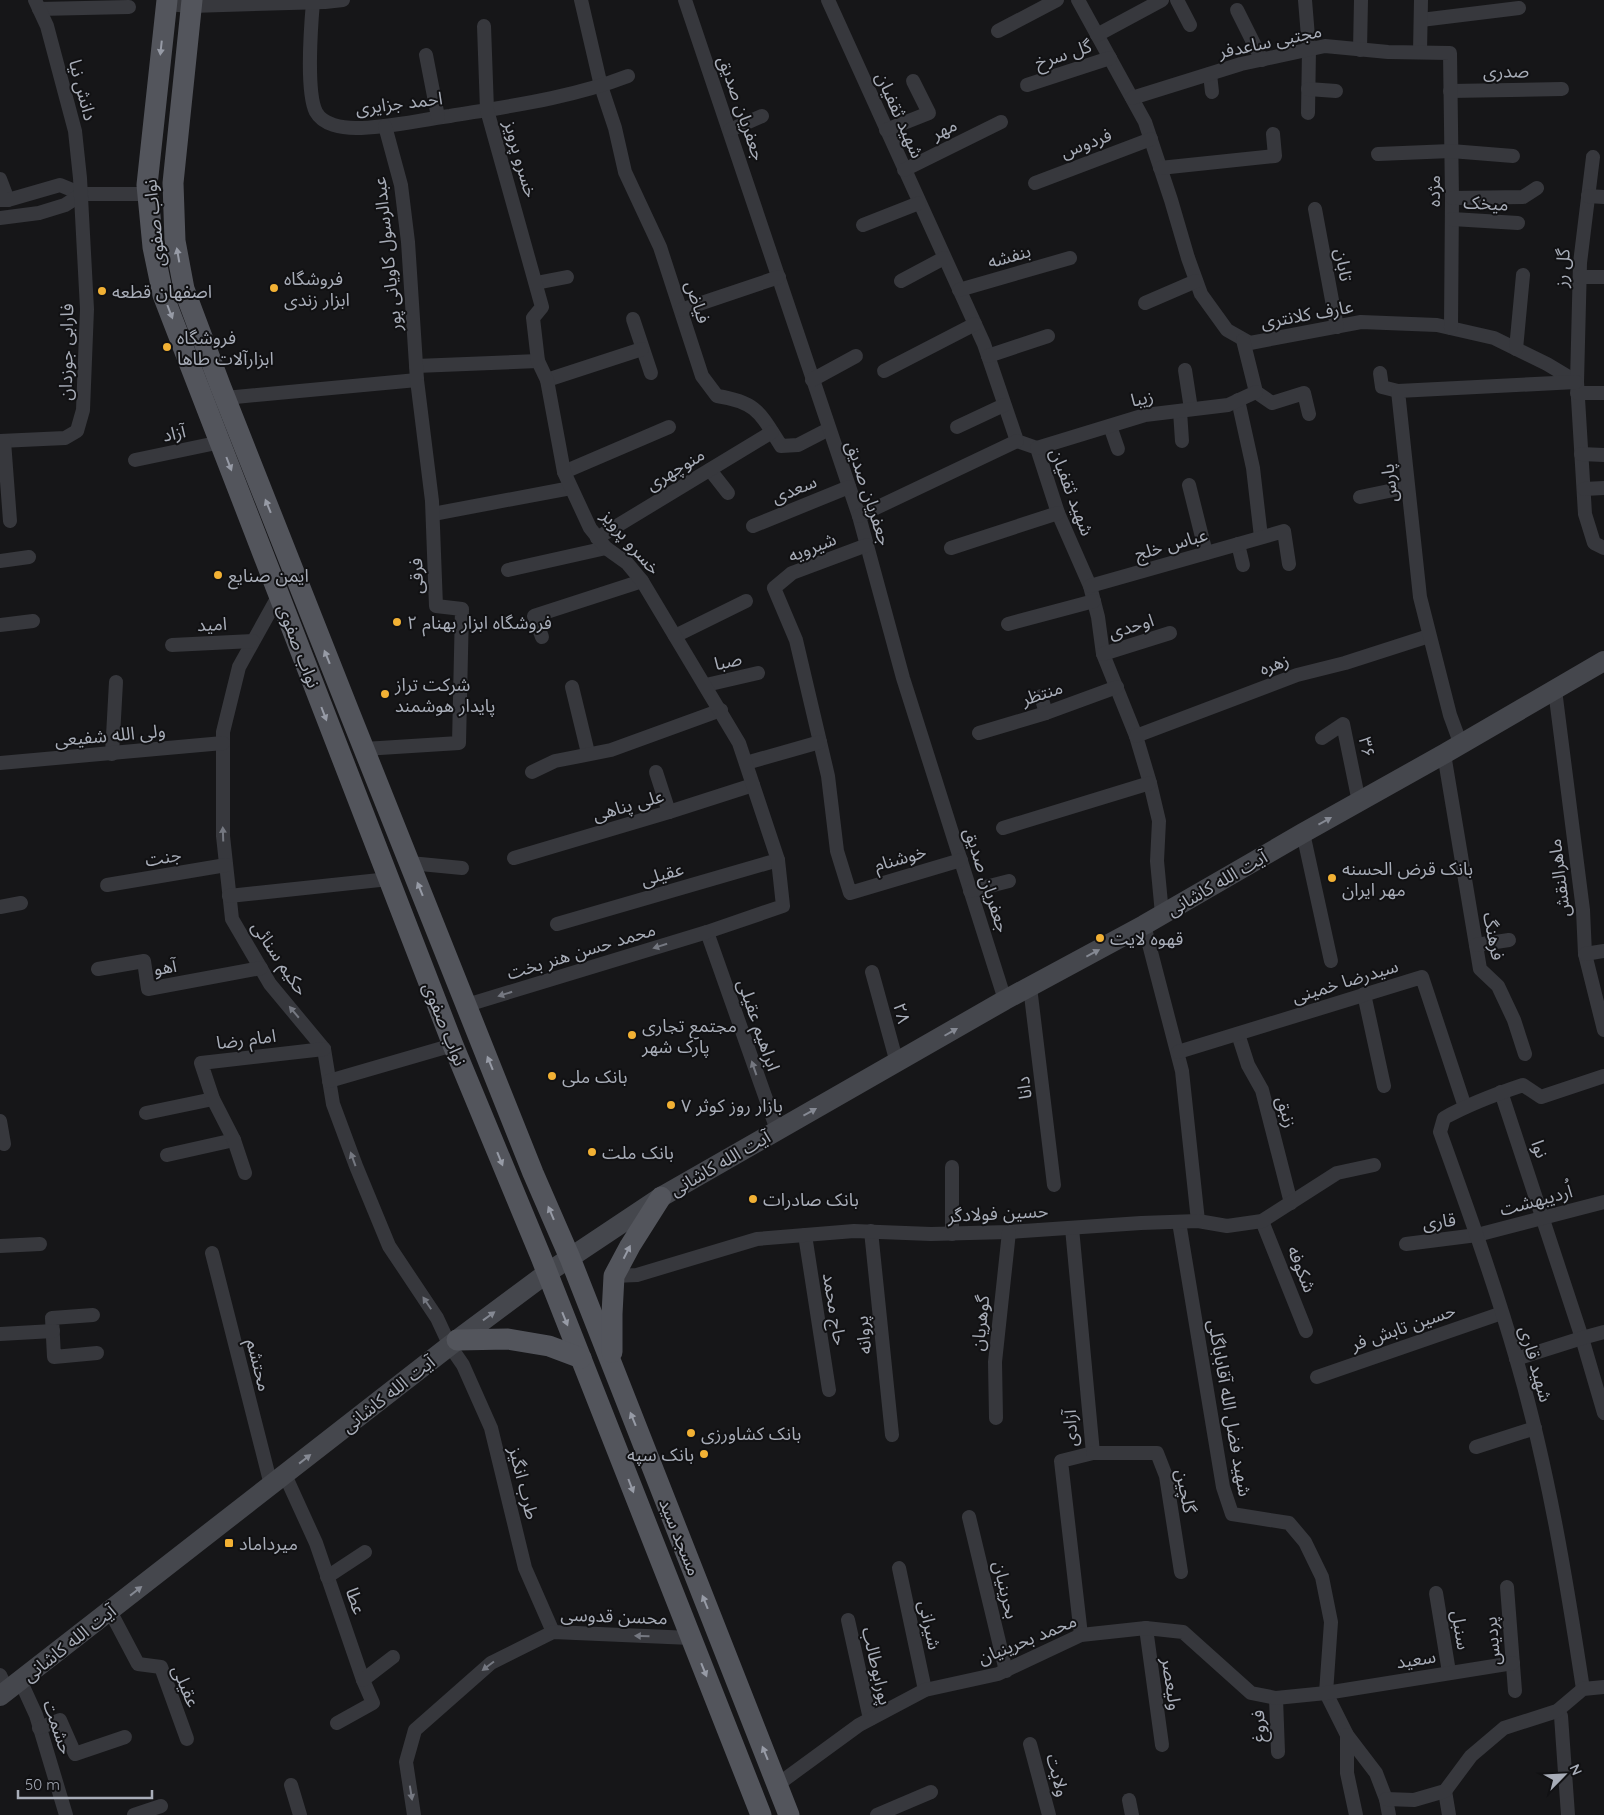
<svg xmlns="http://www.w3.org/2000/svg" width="1604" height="1815" viewBox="0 0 1604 1815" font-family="Quicksand,'Noto Sans Arabic',sans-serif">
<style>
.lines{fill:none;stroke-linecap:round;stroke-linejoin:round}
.minor{stroke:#37383d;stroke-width:14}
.secondary{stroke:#45474d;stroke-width:20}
.primary{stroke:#53555c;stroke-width:21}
.oneway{fill:#979ba6}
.oneway2{fill:#858993}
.oneway3{fill:#757881}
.poi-dot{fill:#f2b134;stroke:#111113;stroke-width:2}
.labels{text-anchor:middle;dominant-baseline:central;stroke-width:4;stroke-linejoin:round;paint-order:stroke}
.street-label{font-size:18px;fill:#a8adb8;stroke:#111113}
.poi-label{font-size:18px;fill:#a8adb8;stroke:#111113;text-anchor:start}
</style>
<rect width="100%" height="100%" fill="#161618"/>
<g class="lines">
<g class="minor">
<path d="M581,0L601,86L615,128L625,172L660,247L702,376L717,396C757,402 760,413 781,446L798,445L829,429"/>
<polyline points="685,0 859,516 903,678 1005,1000"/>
<polyline points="828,0 984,344 1017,441 1037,448 1058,513 1090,586 1098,617 1103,654 1136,736 1150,783 1159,821 1157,861 1162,914"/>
<polyline points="1078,0 1145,122 1171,200 1188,258 1201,294 1227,330 1250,343 1361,322 1437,325 1494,338 1547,364 1577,382"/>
<polyline points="1177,0 1190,25"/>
<polyline points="1305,0 1309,49 1308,113"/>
<path d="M313,2C311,25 306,92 316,112C323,125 342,128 356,128C387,128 419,120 450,116C510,106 571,98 628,76"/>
<polyline points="166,4 191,6 325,2 343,0"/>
<polyline points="39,9 129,7"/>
<polyline points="1237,10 1262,60"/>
<polyline points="1421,20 1519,8"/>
<polyline points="998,31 1057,0"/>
<polyline points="1097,35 1162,0"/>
<polyline points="1360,50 1361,0"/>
<polyline points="1420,52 1421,0"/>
<polyline points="426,55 438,117"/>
<polyline points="1210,74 1212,92"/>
<polyline points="1027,85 1110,58"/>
<polyline points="1308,89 1336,91"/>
<polyline points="1450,91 1562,89"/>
<polyline points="1132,98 1241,64 1325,46 1388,52 1450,53 1452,198 1451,328"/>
<polyline points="730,130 762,116"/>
<polyline points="886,130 929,113 913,81"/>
<polyline points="1378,154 1451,151 1513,156"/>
<polyline points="1593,157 1580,263 1577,382 1585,514 1594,543 1604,548"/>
<polyline points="1160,168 1275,156 1273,134"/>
<polyline points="904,170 1001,122"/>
<polyline points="0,179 8,200"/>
<polyline points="1035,183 1151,139"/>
<polyline points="1588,196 1604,197"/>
<polyline points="1452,198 1523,197 1537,188"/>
<polyline points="0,200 8,200 60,185 82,194 148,194"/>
<polyline points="1315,209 1337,327"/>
<polyline points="0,218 39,213 65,205 82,194"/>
<polyline points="1452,219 1518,223"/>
<polyline points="863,225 919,203"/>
<polyline points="1580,277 1604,277"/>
<polyline points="901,281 944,258"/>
<polyline points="536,283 567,277"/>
<polyline points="959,290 1070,258"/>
<polyline points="1145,303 1196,281"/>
<polyline points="681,310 779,277"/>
<polyline points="633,319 651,373"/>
<polyline points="1243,340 1256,392 1272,403 1304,393 1309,414"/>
<polyline points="1516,349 1523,275"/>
<polyline points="988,356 1048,336"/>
<polyline points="416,366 538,361"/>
<polyline points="1185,370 1191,409"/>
<polyline points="884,371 975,324"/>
<polyline points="1380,373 1382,387 1398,391"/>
<polyline points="547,380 642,349"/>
<polyline points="812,380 856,356"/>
<polyline points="1577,393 1604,393"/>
<polyline points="225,398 417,380"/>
<polyline points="1238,400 1253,468 1261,537"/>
<polyline points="1180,411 1182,441"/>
<polyline points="1110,426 1118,449"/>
<polyline points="957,427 1004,405"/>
<polyline points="0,441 65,438 77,431 83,410 87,309 80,178 75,131 47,26 35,0"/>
<polyline points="4,441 10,521"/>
<polyline points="1037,448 1145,415 1228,405 1256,392"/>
<polyline points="1581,454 1604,455"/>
<polyline points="135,460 221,442"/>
<polyline points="710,470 728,493"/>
<polyline points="564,472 669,427"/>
<polyline points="1189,485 1206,553"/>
<polyline points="1584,489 1604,488"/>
<polyline points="1360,497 1408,487"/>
<polyline points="433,514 571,488"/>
<polyline points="859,516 1017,441"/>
<polyline points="753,526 849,487"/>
<polyline points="597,538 772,432"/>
<polyline points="1238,544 1243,565"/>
<polyline points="867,545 792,573 774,588 796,640 828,776 837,851 850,893 961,860"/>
<polyline points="951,548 1058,513"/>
<polyline points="0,561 29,557"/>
<polyline points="508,570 606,548"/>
<polyline points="1090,586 1284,531 1289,564"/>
<polyline points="279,595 239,667 223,732 223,836 232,919 270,984 324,1049 333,1104 356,1166 389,1246 437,1318 450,1346 463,1365 491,1428 525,1568 553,1632"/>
<polyline points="1008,624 1094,601"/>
<polyline points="0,625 33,621"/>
<polyline points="675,636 746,601"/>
<polyline points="542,637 534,616 642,581"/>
<polyline points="172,645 253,641"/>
<polyline points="1103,654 1170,633"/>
<polyline points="706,685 758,673"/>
<polyline points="572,687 588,753"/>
<polyline points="1555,690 1583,910 1585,954 1604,1030"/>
<polyline points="1041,696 1046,713"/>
<polyline points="979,733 1046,713 1117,687"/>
<polyline points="1136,736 1297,675 1345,663 1429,636"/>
<polyline points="1322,738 1343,724 1359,802"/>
<polyline points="1461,745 1450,715 1420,597 1398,391 1576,382"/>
<polyline points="364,749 459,743 462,609 436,606 432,501 417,380 408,242 401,185 385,126"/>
<polyline points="112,754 116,682"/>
<polyline points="1444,754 1480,969 1498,986 1514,1020 1525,1054"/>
<polyline points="0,763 223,743"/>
<polyline points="746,763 820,742"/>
<polyline points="532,772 555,761 611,750 721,710"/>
<polyline points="656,772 669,812"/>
<polyline points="1003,828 1150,783"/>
<polyline points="1303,833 1331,961"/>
<polyline points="514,858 669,812 753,785"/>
<polyline points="410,863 462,868"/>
<polyline points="107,885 226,865"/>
<polyline points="970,891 1009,881"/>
<polyline points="229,896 389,879"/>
<polyline points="0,907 21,903"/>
<polyline points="557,924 778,860"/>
<polyline points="1144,925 1182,1071 1198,1221"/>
<polyline points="707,932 777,1130"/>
<polyline points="1476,945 1509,940"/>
<polyline points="1585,954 1604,951"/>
<polyline points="98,969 144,961 148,989 261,968"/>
<polyline points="872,972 897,1063"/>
<polyline points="1030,987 1054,1185"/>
<polyline points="1364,994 1384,1086"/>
<polyline points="467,1005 707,932 783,906 778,860 739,743 642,581 627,563 606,548 590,528 564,472 547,380 538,361 533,318 542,307 487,110 484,26"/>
<polyline points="1238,1034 1248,1065 1262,1090 1291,1203"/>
<polyline points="1178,1052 1422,977 1465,1107"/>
<polyline points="329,1081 453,1045"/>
<polyline points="1501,1092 1582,1338 1604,1413"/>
<polyline points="146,1113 213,1099"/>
<polyline points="0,1121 4,1144"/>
<polyline points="167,1155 234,1140"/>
<polyline points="245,1173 234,1140 213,1099 201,1063 324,1049"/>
<polyline points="1262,1221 1306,1331"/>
<polyline points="1179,1222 1223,1487 1232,1514 1289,1523 1305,1542 1322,1577 1331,1622 1326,1693 1347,1735 1376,1773 1386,1799 1389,1815"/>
<polyline points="1072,1228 1093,1453 1061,1461 1081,1635"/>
<polyline points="871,1231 892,1435"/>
<polyline points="952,1234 952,1167"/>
<polyline points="805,1235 829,1390"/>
<polyline points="1406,1244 1477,1235 1604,1202"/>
<polyline points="0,1246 40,1244"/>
<polyline points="212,1253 271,1485"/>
<polyline points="614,1276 637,1275 757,1239 854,1231 931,1234 1009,1232 1141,1223 1198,1221 1227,1226 1262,1221 1337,1173 1374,1165"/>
<polyline points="93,1315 52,1318 54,1357 97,1353"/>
<polyline points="0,1334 53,1331"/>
<polyline points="1516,1359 1582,1338 1604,1332"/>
<polyline points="1317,1377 1502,1313"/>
<polyline points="996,1418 995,1362 1009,1232"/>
<polyline points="1476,1447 1535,1428"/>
<polyline points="1093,1453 1157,1453 1166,1476 1181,1572"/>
<polyline points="285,1475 316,1543 363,1680 373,1703 337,1723"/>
<polyline points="969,1517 1006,1671"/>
<polyline points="899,1568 925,1690"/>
<polyline points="327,1577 365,1552"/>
<polyline points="1507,1587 1515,1691"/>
<polyline points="1436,1593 1449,1672"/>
<polyline points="110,1611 138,1664 161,1667 187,1739"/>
<polyline points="848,1620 870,1719"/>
<polyline points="1146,1628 1162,1745"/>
<polyline points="0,1675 7,1690"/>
<polyline points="20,1680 36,1715 66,1815"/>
<polyline points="363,1680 393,1657"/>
<path d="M1583,1689C1566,1578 1548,1467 1516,1358C1494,1282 1467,1207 1440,1132L1444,1118C1469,1104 1496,1094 1523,1085L1541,1097L1604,1076"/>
<polyline points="1276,1698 1278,1752"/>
<polyline points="1557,1711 1561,1716 1568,1815"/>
<polyline points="39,1728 60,1720 75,1754 125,1737"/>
<polyline points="1347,1735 1347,1773 1356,1815"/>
<polyline points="1030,1744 1049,1815"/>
<polyline points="291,1785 300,1815"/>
<polyline points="777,1785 859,1725 925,1690 998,1674 1081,1635 1146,1628 1183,1632 1251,1693 1276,1698 1326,1693 1513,1663"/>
<polyline points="1445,1791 1449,1815"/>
<polyline points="1386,1799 1414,1800 1445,1791 1471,1756 1504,1728 1557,1711 1583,1689 1604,1687"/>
<polyline points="1129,1800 1132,1815"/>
<polyline points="134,1815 161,1806"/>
<polyline points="414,1815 406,1762 415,1730 491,1663 553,1632 691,1638"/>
<polyline points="877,1815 931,1792"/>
</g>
<polyline class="secondary" points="0,1696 457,1340 547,1273 661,1197 1005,1000 1144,925 1303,833 1444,754 1604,661"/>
<g class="primary">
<polyline points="167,0 147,185 153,247 163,295 453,1045 541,1257 761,1815"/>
<polyline points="192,0 173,183 175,241 184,289 220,385 350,714 533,1173 570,1258 789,1815"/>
<polyline points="457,1340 508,1339 549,1346 581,1358"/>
<polyline points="612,1352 612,1314 614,1276 630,1246 661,1197"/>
</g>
</g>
<defs><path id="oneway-solid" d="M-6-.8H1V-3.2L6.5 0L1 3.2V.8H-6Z" transform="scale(1.25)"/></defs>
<g class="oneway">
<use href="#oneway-solid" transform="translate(161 48) rotate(96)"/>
<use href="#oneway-solid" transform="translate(178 255) rotate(-100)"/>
<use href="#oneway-solid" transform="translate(170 312) rotate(69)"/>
<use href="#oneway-solid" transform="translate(229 464) rotate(69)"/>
<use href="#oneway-solid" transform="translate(268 506) rotate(-112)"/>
<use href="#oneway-solid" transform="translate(327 657) rotate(-112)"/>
<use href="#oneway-solid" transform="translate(324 714) rotate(69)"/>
<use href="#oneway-solid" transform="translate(420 889) rotate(-112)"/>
<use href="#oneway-solid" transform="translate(490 1063) rotate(-112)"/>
<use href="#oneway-solid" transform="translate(500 1159) rotate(68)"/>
<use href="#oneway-solid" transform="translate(551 1213) rotate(-113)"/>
<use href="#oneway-solid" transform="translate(627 1252) rotate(-63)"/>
<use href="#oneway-solid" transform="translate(565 1319) rotate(68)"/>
<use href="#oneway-solid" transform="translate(633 1419) rotate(-112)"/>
<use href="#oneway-solid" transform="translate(631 1486) rotate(69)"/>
<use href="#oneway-solid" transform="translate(705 1602) rotate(-112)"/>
<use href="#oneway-solid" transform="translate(704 1670) rotate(68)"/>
<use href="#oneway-solid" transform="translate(765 1753) rotate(-112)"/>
</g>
<g class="oneway2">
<use href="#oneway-solid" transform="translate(1325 821) rotate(-29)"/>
<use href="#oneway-solid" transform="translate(1093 953) rotate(-28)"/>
<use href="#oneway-solid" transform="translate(951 1032) rotate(-30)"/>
<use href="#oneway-solid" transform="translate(810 1112) rotate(-29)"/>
<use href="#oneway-solid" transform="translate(489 1316) rotate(-36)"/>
<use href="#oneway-solid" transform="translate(305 1459) rotate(-38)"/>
<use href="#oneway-solid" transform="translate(136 1591) rotate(-38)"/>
</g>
<g class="oneway3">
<use href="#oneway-solid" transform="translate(223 834) rotate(-92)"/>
<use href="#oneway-solid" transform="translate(660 946) rotate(163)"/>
<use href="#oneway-solid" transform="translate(505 994) rotate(163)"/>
<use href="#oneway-solid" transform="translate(294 1012) rotate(-130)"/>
<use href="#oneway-solid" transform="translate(754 1068) rotate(-109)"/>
<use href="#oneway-solid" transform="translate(353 1159) rotate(-110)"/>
<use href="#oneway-solid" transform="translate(427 1303) rotate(-124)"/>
<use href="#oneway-solid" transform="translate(642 1636) rotate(-178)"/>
<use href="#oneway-solid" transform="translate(488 1666) rotate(143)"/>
<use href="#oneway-solid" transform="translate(411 1793) rotate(81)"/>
</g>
<g class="poi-dot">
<circle cx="274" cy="288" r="5"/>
<circle cx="102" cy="291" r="5"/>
<circle cx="167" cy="347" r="5"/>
<circle cx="218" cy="575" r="5"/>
<circle cx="397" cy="622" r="5"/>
<circle cx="385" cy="694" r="5"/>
<circle cx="1332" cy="878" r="5"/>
<circle cx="1100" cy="938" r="5"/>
<circle cx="632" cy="1035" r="5"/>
<circle cx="552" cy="1076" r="5"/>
<circle cx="671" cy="1105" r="5"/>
<circle cx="592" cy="1152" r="5"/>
<circle cx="753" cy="1199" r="5"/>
<circle cx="691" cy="1433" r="5"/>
<circle cx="704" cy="1454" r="5"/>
<rect x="224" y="1538" width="10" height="10" rx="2.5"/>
</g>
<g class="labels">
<g class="street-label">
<text transform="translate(1270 41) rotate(-12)">مجتبی ساعدفر</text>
<text transform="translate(1063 54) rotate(-18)">گل سرخ</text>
<text transform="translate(1506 71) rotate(-1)">صدری</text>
<text transform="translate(83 90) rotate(75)">دانش نیا</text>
<text transform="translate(399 103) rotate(-7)">احمد جزایری</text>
<text transform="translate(742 108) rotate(71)">جعفریان صدیق</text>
<text transform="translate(900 115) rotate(66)">شهید ثقفیان</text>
<text transform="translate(944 129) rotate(-26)">مهر</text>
<text transform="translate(1086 143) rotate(-21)">فردوس</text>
<text transform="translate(521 159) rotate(74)">خسرو پرویز</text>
<text transform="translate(1433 191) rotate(-90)">مژده</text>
<text transform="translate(1486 203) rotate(3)">میخک</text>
<text transform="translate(154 223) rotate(-96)">نواب صفوی</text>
<text transform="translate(387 254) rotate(-96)">عبدالرسول کاویانی پور</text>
<text transform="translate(1009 256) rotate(-16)">بنفشه</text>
<text transform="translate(1344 265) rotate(80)">تابان</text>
<text transform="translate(1562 268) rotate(-86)">گل رز</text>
<text transform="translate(698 302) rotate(72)">فیاض</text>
<text transform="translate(1307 314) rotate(-10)">عارف کلانتری</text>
<text transform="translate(66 352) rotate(-89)">فارابی جوزدان</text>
<text transform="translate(1142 398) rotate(-12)">زیبا</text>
<text transform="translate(174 433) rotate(-12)">آزاد</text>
<text transform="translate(675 469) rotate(-31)">منوچهری</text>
<text transform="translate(1389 483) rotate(-96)">پارس</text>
<text transform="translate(794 489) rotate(-22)">سعدی</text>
<text transform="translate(1072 492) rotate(69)">شهید ثقفیان</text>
<text transform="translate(869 493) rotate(72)">جعفریان صدیق</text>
<text transform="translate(631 542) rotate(49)">خسرو پرویز</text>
<text transform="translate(1171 544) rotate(-16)">عباس خلج</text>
<text transform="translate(812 547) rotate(-22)">شیرویه</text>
<text transform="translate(416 576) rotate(-92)">فرقی</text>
<text transform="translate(212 624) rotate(-3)">امید</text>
<text transform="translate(1131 626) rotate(-17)">اوحدی</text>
<text transform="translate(299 646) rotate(69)">نواب صفوی</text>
<text transform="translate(728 661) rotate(-12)">صبا</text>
<text transform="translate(1274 664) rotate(-20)">زهره</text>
<text transform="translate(1042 693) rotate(-18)">منتظر</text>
<text transform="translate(110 735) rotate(-5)">ولی الله شفیعی</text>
<text transform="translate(1367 747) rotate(78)">۳۶</text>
<text transform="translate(628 805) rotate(-16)">علی پناهی</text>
<text transform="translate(163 857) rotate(-10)">جنت</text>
<text transform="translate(900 858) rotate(-16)">خوشنام</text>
<text transform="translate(662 874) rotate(-16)">عقیلی</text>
<text transform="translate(1559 878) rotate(-97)">ماهرالنقش</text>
<text transform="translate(987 880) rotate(72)">جعفریان صدیق</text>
<text transform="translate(1217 883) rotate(-30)">آیت الله کاشانی</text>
<text transform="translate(1494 936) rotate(79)">فرهنگ</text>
<text transform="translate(581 951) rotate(-17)">محمد حسن هنر بخت</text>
<text transform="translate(280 958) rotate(56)">حکیم سنائی</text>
<text transform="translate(165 967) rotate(-10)">آهو</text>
<text transform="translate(1345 981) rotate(-17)">سیدرضا خمینی</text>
<text transform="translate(902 1013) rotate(75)">۲۸</text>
<text transform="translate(445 1024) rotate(68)">نواب صفوی</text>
<text transform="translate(759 1025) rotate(71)">ابراهیم عقیلی</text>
<text transform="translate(246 1039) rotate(-7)">امام رضا</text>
<text transform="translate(1024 1088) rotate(-97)">دانا</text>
<text transform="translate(1287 1112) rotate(76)">زنبق</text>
<text transform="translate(1540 1149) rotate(71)">نوا</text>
<text transform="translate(720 1163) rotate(-30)">آیت الله کاشانی</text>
<text transform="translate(1536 1200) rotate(-15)">اُردیبهشت</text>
<text transform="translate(998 1213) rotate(-3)">حسین فولادگر</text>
<text transform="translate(1439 1221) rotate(-7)">قاری</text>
<text transform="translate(1302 1269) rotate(68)">شکوفه</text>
<text transform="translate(835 1309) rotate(81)">حاج محمد</text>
<text transform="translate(980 1323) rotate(-84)">گوهریان</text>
<text transform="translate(1403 1327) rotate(-19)">حسین تابش فر</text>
<text transform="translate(863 1335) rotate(-96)">پروانه</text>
<text transform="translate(1536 1364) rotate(74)">شهید قاری</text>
<text transform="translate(259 1365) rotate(76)">محتشم</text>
<text transform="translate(388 1394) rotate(-38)">آیت الله کاشانی</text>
<text transform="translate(1230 1408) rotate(80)">شهید فضل الله آقاباباگلی</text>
<text transform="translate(1070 1428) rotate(-92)">آزادی</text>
<text transform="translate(524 1483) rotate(76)">طرب انگیز</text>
<text transform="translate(1186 1491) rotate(79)">گلچین</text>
<text transform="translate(680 1537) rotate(68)">مسجد سید</text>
<text transform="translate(1006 1590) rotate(77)">بحرینیان</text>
<text transform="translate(356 1601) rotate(71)">عطا</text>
<text transform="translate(614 1616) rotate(2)">محسن قدوسی</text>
<text transform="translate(930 1625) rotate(78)">شیرانی</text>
<text transform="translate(1461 1630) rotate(81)">سنبل</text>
<text transform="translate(1027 1639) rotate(-22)">محمد بحرینیان</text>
<text transform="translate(1492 1641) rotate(-95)">پردیس</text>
<text transform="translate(69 1643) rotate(-38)">آیت الله کاشانی</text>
<text transform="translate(1416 1659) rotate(-9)">سعید</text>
<text transform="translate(877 1666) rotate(77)">پورابوطالب</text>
<text transform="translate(1172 1684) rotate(82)">ولیعصر</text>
<text transform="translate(186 1686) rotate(67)">عقیلی</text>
<text transform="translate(1258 1726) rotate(-92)">فروغ</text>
<text transform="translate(58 1727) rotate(71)">حشمت</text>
<text transform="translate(1058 1775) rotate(75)">ولایت</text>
</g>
<g class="poi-label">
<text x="284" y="278">فروشگاه<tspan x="284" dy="21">ابزار زندی</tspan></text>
<text x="112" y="291">اصفهان قطعه</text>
<text x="177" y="337">فروشگاه<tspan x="177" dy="21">ابزارآلات طاها</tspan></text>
<text x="228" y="575">ایمن صنایع</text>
<text x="407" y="622">فروشگاه ابزار بهنام ۲</text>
<text x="395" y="684">شرکت تراز<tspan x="395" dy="21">پایدار هوشمند</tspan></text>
<text x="1342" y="868">بانک قرض الحسنه<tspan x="1342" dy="21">مهر ایران</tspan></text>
<text x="1110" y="938">قهوه لایت</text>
<text x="642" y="1025">مجتمع تجاری<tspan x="642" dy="21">پارک شهر</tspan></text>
<text x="562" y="1076">بانک ملی</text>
<text x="681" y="1105">بازار روز کوثر ۷</text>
<text x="602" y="1152">بانک ملت</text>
<text x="763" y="1199">بانک صادرات</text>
<text x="701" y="1433">بانک کشاورزی</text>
<text x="694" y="1454" text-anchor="end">بانک سپه</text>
<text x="239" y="1543">میرداماد</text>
</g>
</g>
<g transform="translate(1564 1775) rotate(66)" stroke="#111113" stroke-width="4" paint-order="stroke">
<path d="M0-4L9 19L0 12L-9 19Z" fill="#a8adb8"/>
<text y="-8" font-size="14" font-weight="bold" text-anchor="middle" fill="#a8adb8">N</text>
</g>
<path d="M18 1790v8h134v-8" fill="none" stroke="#a8adb8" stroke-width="2.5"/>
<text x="25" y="1790" font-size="15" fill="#a8adb8" stroke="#111113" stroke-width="4" paint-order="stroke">50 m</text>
</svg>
